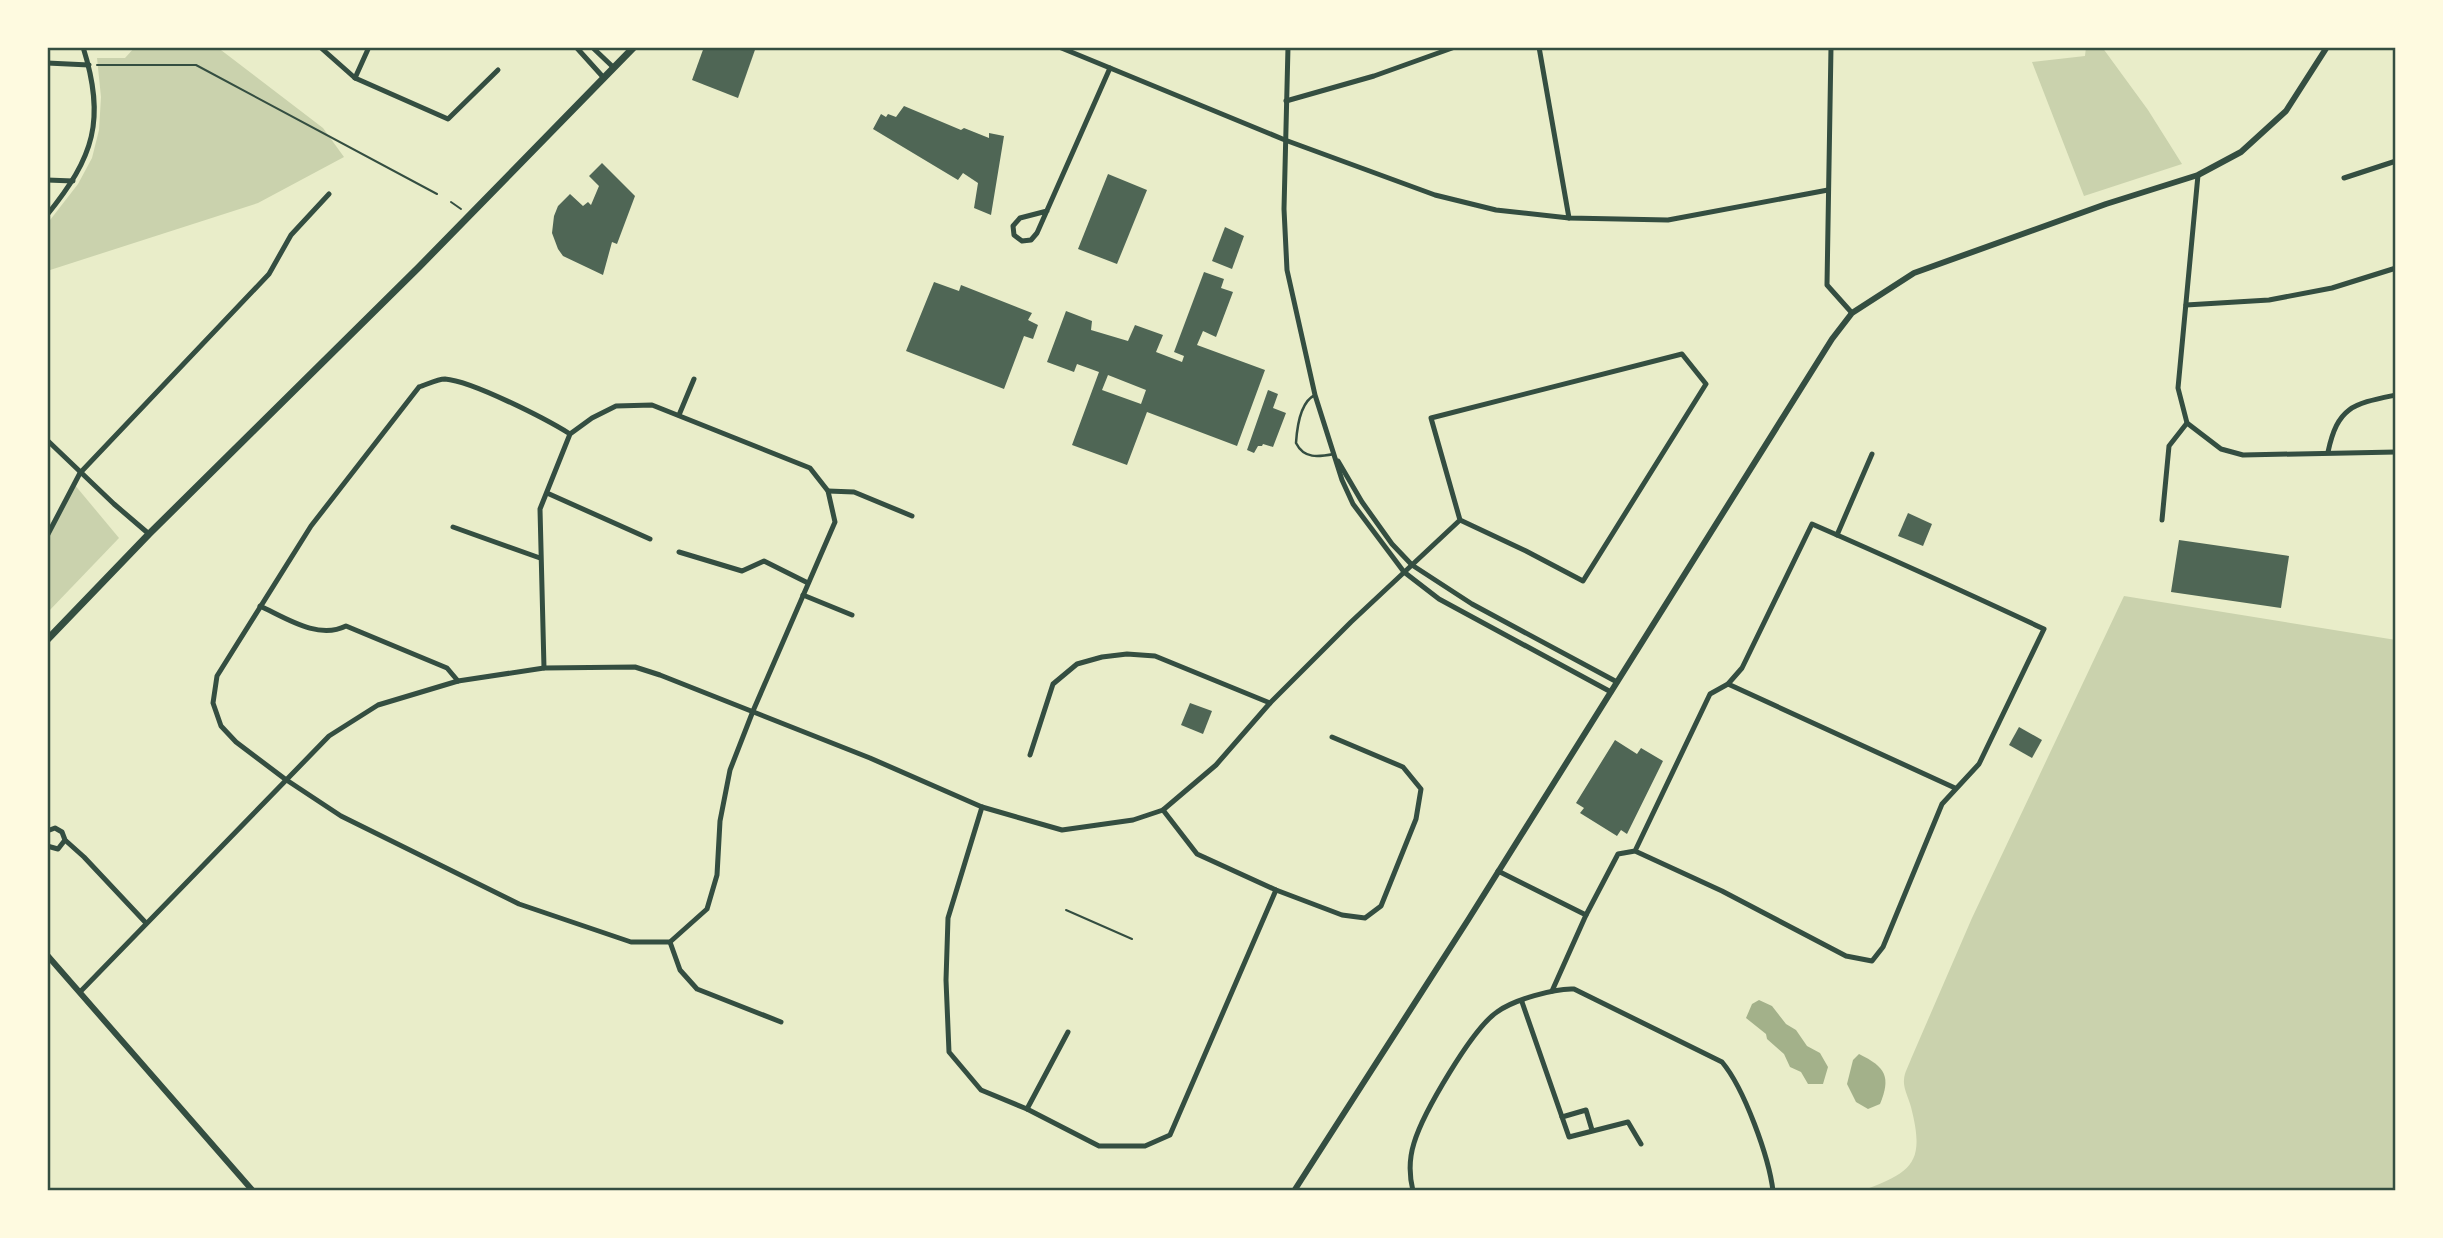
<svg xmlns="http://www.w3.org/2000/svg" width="2443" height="1238" viewBox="0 0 2443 1238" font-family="'Space Grotesk',sans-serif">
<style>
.green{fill:#cad2ad}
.water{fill:#a3b18a}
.building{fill:#4f6655;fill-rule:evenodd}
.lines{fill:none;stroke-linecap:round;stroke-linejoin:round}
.path{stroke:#344e41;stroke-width:2}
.service{stroke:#344e41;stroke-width:2.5}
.minor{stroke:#344e41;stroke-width:5}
.tertiary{stroke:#344e41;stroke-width:6}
.secondary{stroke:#344e41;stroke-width:7}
.neatline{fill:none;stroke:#344e41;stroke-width:2.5}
</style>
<rect width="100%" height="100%" fill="#e9edc9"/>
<g class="green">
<polygon points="135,47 217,47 323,128 344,157 258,203 47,271 47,224 78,184 92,158 99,130 101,97 97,58 125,58"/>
<polygon points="2086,47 2102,47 2148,110 2182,164 2084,196 2032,62 2085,56"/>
<polygon points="74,484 119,538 47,613 47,536"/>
<path d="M2124,596L2396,640V1191H1861C1914,1172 1925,1162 1911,1107C1909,1099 1903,1088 1904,1080C1904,1073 1909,1065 1911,1059L1972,918Z"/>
</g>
<g class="water">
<polygon points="1759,1000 1772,1006 1786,1024 1796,1030 1807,1046 1820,1053 1828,1067 1823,1084 1808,1084 1801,1072 1790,1067 1784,1054 1767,1039 1766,1034 1746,1018 1752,1004"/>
<path d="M1859,1054C1886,1067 1891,1077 1880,1104L1868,1109L1856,1102L1847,1084L1853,1060Z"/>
</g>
<g class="building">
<polygon points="704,47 756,47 738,98 692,80"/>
<polygon points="904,106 961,130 964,128 989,138 989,133 1004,136 991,215 974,208 978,183 963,173 958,180 873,129 881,114 886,117 888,114 896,117"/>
<polygon points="602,163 635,196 617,244 612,242 603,275 563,256 558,249 552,233 554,216 558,206 570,194 583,206 588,202 591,205 599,186 589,176"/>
<polygon points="1108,174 1147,190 1117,264 1078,249"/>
<polygon points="1225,227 1244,236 1232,269 1212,261"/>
<path d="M1204,272L1224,279L1221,288L1233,292L1216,337L1203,331L1197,345L1265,370L1237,446L1147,412L1127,465L1072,445L1099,372L1077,364L1074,372L1047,362L1066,311L1092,321L1091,330L1128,341L1135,325L1163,335L1156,352L1182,362L1184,356L1174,352ZM1108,375L1146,390L1141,404L1102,390Z"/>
<polygon points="934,282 959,291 961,285 1032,313 1028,320 1038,325 1033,339 1024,336 1004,389 906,351"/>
<polygon points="1268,390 1278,394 1273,408 1286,413 1273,447 1263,444 1262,446 1258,446 1254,453 1247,450"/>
<polygon points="1908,513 1932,524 1923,546 1898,536"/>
<polygon points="2179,540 2289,556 2281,608 2171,592"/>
<polygon points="1190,703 1212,711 1203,734 1181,725"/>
<polygon points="2019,727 2042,740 2032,758 2009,745"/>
<polygon points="1615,740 1637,754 1641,748 1663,761 1627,834 1621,830 1617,836 1580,813 1584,808 1576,803"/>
</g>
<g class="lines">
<g class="path">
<polyline points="97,65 196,65 437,194"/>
<polyline points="451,202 461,209"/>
<polyline points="1066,910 1132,939"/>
</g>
<path class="service" d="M1315,395C1300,402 1297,427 1296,443C1304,459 1318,457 1334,454"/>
<g class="minor">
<polyline points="320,47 355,78 369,47"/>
<polyline points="576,47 603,77"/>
<polyline points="592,47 613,67"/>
<polyline points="1059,47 1285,140 1435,195 1496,210 1569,218 1668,220 1828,190"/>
<polyline points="1288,47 1284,209 1287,270 1315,395 1342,480 1353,504 1404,572 1439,599 1611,692"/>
<polyline points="1539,47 1569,218"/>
<polyline points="1831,47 1827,285 1852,313"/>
<polyline points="47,63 89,65"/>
<polyline points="355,78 448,119 498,70"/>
<polyline points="1286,101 1374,76 1455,47"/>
<polyline points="2198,175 2178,388 2187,423 2221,449 2243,455 2396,452"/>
<polyline points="2344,178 2396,161"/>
<polyline points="47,180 73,181"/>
<polyline points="1047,211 1020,218 1013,226 1014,235 1022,241 1031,240 1037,233 1110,68"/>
<path d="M47,215C94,157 106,120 83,47"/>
<polyline points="2186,305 2269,300 2332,288 2396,268"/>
<polyline points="679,415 694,379"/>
<polyline points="47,440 114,504 149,534"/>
<path d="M2328,452C2338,406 2353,404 2396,395"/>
<polyline points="1338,461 1362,502 1392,544 1412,565 1472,604 1617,682"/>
<polyline points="828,491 854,492 912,516"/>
<polyline points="547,493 650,539"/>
<polyline points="2162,520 2169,446 2187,423"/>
<polyline points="453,527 540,558"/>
<polyline points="1837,535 1872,454"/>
<polyline points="47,536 80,473 269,274 291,235 329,194"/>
<polyline points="679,552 742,571 764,561 808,583"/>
<polyline points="803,595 852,615"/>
<path d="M260,606C286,618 318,640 346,626L447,668L458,681"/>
<path d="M544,668L540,509L570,434L592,418L616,406L652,405L810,468L828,491L835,522L753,711L730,770L720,821L717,875L707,909L670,942H631L519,904L341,816L285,779L236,742L221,726L213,703L217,676L311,526L419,387C426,385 437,379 445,379C472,381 546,419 570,434"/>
<polyline points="1728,684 1955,788"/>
<polyline points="1030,755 1053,684 1077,664 1102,657 1127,654 1155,656 1270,703"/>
<polyline points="982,807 948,918 946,980 949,1052 981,1090 1027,1109 1099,1146 1145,1146 1170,1135 1276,890"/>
<polyline points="1163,810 1197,854 1276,890 1342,915 1365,918 1381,906 1416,819 1421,789 1403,767 1332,737"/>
<polyline points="47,831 55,828 62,832 65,840 84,857 146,923"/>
<polyline points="47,846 58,849 65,840"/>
<polyline points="1498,871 1586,915 1552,991"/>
<path d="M1586,915L1618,854L1635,851L1710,694L1728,684L1742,668L1812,524C1890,558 1967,593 2044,629L1979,764L1942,804L1883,947L1872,961L1846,956L1722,891L1635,851"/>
<polyline points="670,942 680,970 697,989 781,1022"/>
<polyline points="80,992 329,736 378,705 458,681 544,668 635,667 660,675 870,758 982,807 1062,830 1133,820 1163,810 1216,765 1270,703 1351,622 1460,520 1526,551 1583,581 1706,384 1682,354 1431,418 1460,520"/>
<polyline points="1522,1002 1569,1137 1628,1122 1641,1144"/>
<polyline points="1027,1109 1068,1032"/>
<polyline points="1562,1117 1586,1110 1592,1130"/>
<path d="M1413,1191C1409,1175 1409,1159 1414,1143C1423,1113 1472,1029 1497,1012C1513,1000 1555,988 1574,989L1722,1062C1744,1088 1769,1157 1773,1191"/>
</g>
<g class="tertiary">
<polyline points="47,955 253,1191"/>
<polyline points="1294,1191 1468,920 1832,339 1852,313 1914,273 2106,204 2198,175 2241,152 2286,111 2327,47"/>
</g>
<polyline class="secondary" points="47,640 149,534 419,267 634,47"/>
</g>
<rect width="2443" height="1238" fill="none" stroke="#fefae0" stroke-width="98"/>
<rect x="49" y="49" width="2345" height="1140" class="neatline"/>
</svg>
